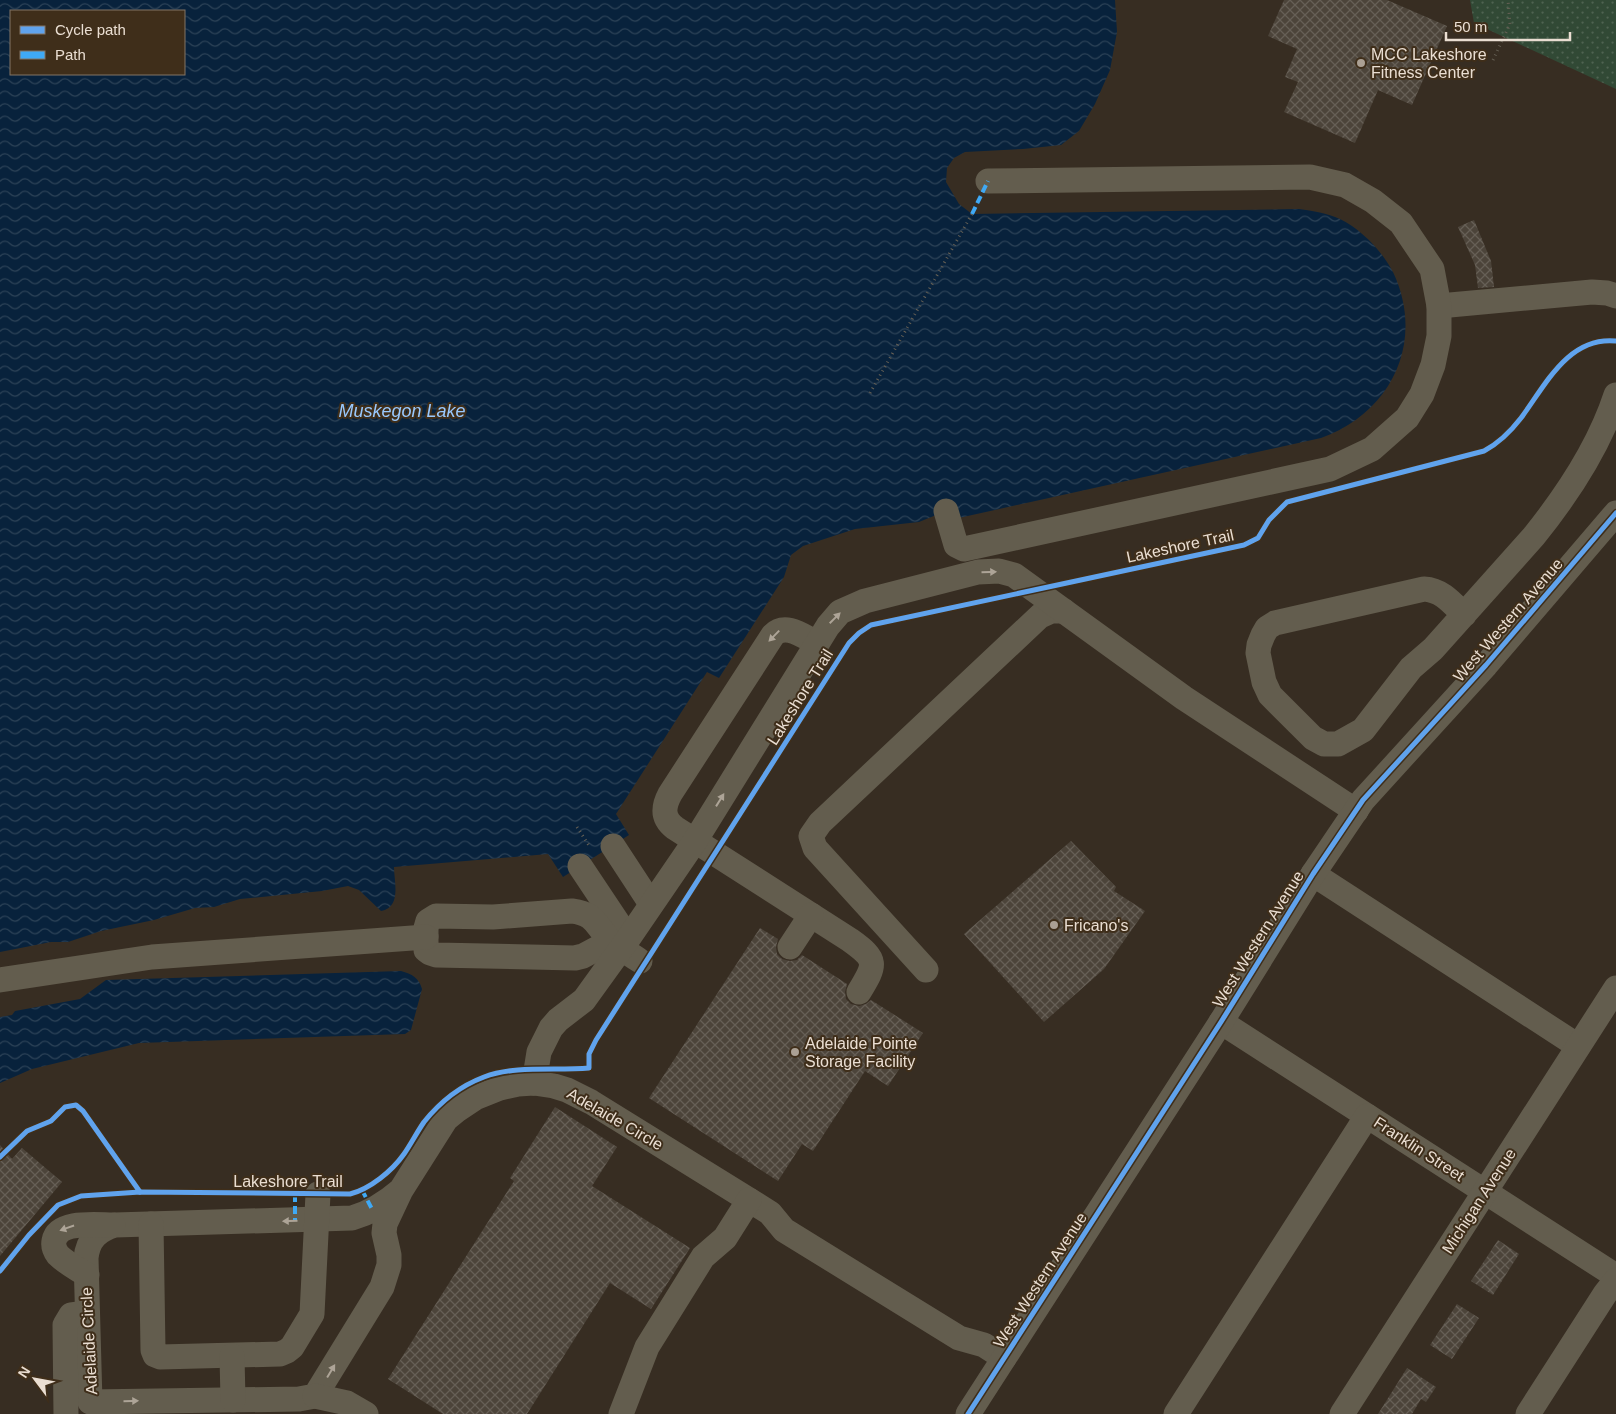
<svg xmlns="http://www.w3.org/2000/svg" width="1616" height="1414" viewBox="0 0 1616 1414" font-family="Arial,sans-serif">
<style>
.park{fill:url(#park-dots)}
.water{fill:url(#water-waves);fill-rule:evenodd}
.building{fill:url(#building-cross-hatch)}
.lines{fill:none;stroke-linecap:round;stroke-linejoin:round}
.path{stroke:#666055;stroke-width:3;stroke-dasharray:1 4;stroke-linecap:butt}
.minor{stroke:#635d4e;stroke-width:25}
.quiet{stroke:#3fa9f5;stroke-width:4;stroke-dasharray:8 4;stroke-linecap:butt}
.cycleway-casing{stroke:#3f2e1a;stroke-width:8}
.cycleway{stroke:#60a3ed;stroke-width:5}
.oneway{fill:#ada497}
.poi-dot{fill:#aba094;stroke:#3f2e1a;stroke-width:2}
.labels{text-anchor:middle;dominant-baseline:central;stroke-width:4;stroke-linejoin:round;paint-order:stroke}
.poi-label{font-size:16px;fill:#eaded2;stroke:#3f2e1a;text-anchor:start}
.street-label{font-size:16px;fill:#eaded2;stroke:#3f2e1a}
.water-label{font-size:18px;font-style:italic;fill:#99c9fe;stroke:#3f2e1a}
</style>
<defs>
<pattern id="park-dots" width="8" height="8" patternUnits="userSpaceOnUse" patternTransform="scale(1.25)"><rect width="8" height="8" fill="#314935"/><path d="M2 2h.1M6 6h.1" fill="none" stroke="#4f6351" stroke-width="1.8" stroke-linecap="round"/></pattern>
<pattern id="water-waves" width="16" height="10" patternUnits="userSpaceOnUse" patternTransform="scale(1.25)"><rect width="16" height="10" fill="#08223c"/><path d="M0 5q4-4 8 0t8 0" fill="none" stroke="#2c4257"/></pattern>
<pattern id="building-cross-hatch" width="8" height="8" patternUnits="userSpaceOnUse" patternTransform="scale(1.25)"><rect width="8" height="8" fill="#4c443a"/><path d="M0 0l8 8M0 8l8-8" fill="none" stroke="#665f56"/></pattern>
</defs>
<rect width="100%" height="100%" fill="#372d22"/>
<polygon class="park" points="1470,0 1616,0 1616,89 1474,23"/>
<g class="water">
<path d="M0,0H1115L1117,32L1110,70L1095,104L1079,131L1061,145L1023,149L965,152L954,158L947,168L946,182L959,204L972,214L1299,209C1313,211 1327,213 1340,219C1362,230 1382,251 1393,272C1426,342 1391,413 1321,438L954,519L946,511L919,522L855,529L803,546L791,555L784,577L719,678L707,672L616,814L629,835L563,877L548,854L394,867C394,881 402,907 381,911L359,890L348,886L322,891L240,899L214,907L195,908L154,920L101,931L68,942H51L0,952ZM11,11H184V74H11Z"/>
<path d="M401,971C412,974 419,978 422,989L411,1030L405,1034L139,1043L32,1069L0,1083V1017L12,1015L15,1011L80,999L106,980Z"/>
</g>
<g class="building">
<polygon points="1284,0 1387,0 1447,26 1412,105 1378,90 1355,143 1284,112 1298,82 1285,77 1297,49 1268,36"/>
<polygon points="1474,220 1491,261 1494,287 1478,288 1475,265 1458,227"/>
<polygon points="1071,841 1116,887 1114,891 1145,911 1104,969 1044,1022 964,934"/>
<polygon points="760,928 778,939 776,947 777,954 782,959 790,961 797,960 802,955 847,984 845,992 846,999 851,1004 859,1006 866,1004 871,1000 923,1033 888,1086 865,1071 813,1151 802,1144 778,1181 649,1098"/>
<polygon points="555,1107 617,1147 592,1186 690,1248 651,1309 610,1283 527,1414 443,1414 388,1379 514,1181 510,1178"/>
<polygon points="0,1145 12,1159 22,1148 62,1182 0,1256"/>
<polygon points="1498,1240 1519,1254 1493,1295 1471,1281"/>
<polygon points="1457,1304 1479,1318 1452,1359 1430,1345"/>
<polygon points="1407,1368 1436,1387 1426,1402 1421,1399 1412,1414 1378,1414"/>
</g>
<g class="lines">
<g class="path">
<polyline points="1493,60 1510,24 1508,0"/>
<polyline points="870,393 972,214"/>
<polyline points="577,827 590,847"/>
</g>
<g class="minor">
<polyline points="1439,306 1592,292 1607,293 1616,296"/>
<polyline points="946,511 956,545 964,549 1330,469 1372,449 1407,418 1422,394 1433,365 1439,336 1439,306 1432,269 1401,223 1373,201 1345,185 1310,177 988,181"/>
<path d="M1464,615C1452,603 1442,590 1424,589L1275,623L1267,628L1263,635L1259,645L1258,653L1264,682L1270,695L1313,738L1324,744H1338L1363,730L1411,668L1433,649L1534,536C1567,495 1600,444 1616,395"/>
<path d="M817,643C804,637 786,622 773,635L670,794C663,807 662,818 675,828L850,940C878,960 876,964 859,992"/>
<polyline points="613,846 651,904"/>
<polyline points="580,866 626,935"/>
<polyline points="1313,874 1578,1046"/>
<path d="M611,941L583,956L575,958L436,955L430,953L426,950V928L428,921L436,916L493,917L572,911C597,914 595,926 611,941C619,949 631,954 640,961"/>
<polyline points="790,947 811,915"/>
<polyline points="926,970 815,848 811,836 820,823 1040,616 1051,611 1064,611"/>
<polyline points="0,980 152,957 426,937"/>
<polyline points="1221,1022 1616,1276"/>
<polyline points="534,1083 539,1052 551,1028 558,1020 584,1000 628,939 695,841 828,626 840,612 865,601 978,572 999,571 1014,575 1184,698 1356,811"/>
<path d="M401,1190C387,1202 370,1213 352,1218L115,1225C98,1230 88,1239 86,1258L90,1402L299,1399L315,1396L382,1287L389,1265V1255L384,1233L385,1224L401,1190L446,1119L457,1110L475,1098L500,1088L518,1084L534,1083L554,1086L567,1090L591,1102L770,1213L784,1230L959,1338L984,1345L1004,1358"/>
<polyline points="151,1224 153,1350 155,1355 160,1357 280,1354 287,1351 292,1347 312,1314 318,1194"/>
<path d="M87,1275C78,1269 66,1263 58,1255C55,1251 53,1246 54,1241C58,1220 97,1225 113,1225"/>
<polyline points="232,1356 233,1400"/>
<polyline points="315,1396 347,1403 366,1414"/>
<polyline points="66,1414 65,1325 71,1315 86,1313"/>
<polyline points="621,1414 647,1347 703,1257 725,1238 749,1200"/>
<polyline points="968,1414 1221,1022 1313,874 1363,800 1486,665 1616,513"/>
<polyline points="1176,1414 1367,1116"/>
<polyline points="1342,1414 1616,988"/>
<polyline points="1528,1414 1605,1294 1616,1280"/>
</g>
<g class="quiet">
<polyline points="972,214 988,181"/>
<polyline points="362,1190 372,1209"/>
<polyline points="295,1194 295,1220"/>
</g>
<g class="cycleway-casing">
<g id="cycleway">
<polyline points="0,1157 27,1131 51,1121 65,1107 76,1105 83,1111 140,1192"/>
<path d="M0,1271L29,1235L58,1205L81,1196L140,1192L350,1194C370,1189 392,1171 404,1154C411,1144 417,1132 424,1122C440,1102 460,1086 484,1077C516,1065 555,1071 589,1068V1054L596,1040L849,643L859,633L871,625L1244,545L1258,538L1269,520L1287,502L1484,451C1499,443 1511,431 1521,418C1545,386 1568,336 1616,341"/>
<polyline points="968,1414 1221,1022 1313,874 1363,800 1486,665 1616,513"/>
</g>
</g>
<use href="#cycleway" class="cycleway"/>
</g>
<defs><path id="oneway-solid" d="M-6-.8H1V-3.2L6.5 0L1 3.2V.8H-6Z" transform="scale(1.25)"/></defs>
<g class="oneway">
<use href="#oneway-solid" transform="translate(989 572) rotate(-2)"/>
<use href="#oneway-solid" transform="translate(835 618) rotate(-45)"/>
<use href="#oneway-solid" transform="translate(774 636) rotate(134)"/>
<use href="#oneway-solid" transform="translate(720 800) rotate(-58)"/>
<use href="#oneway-solid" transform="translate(290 1221) rotate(179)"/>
<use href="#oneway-solid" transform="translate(67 1228) rotate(161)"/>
<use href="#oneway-solid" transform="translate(331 1371) rotate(-59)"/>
<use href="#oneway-solid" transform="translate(131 1401) rotate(-1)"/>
</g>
<g class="poi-dot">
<circle cx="1361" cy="63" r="5"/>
<circle cx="1054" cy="925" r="5"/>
<circle cx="795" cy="1052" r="5"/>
</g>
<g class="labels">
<g class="poi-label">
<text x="1371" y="54">MCC Lakeshore<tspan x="1371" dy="18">Fitness Center</tspan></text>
<text x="1064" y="925">Fricano's</text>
<text x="805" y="1043">Adelaide Pointe<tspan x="805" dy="18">Storage Facility</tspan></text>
</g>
<g class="street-label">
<text transform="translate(1180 546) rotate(-12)">Lakeshore Trail</text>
<text transform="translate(1508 620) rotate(-49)">West Western Avenue</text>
<text transform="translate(800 697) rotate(-58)">Lakeshore Trail</text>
<text transform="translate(1258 939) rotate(-58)">West Western Avenue</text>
<text transform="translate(615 1119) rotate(30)">Adelaide Circle</text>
<text transform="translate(1419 1149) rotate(33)">Franklin Street</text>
<text x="288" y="1181">Lakeshore Trail</text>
<text transform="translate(1479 1201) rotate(-57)">Michigan Avenue</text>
<text transform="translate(1040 1280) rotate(-57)">West Western Avenue</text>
<text transform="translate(89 1341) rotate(-93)">Adelaide Circle</text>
</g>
<g class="water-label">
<text x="402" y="411">Muskegon Lake</text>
</g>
</g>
<rect x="10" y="10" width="175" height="65" fill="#3f2e1a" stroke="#837464"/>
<rect x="20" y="26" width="25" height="8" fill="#60a3ed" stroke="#837464"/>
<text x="55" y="35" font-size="15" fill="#eaded2">Cycle path</text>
<rect x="20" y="51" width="25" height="8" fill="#3fa9f5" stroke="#837464"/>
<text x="55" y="60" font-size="15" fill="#eaded2">Path</text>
<g transform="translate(35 1379) rotate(302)" stroke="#3f2e1a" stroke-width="4" paint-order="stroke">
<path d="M0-4L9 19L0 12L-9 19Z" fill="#eaded2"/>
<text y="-8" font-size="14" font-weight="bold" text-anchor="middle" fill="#eaded2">N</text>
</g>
<path d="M1446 32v8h124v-8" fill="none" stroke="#eaded2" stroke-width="2.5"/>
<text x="1454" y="32" font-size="15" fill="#eaded2" stroke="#3f2e1a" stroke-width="4" paint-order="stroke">50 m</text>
</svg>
